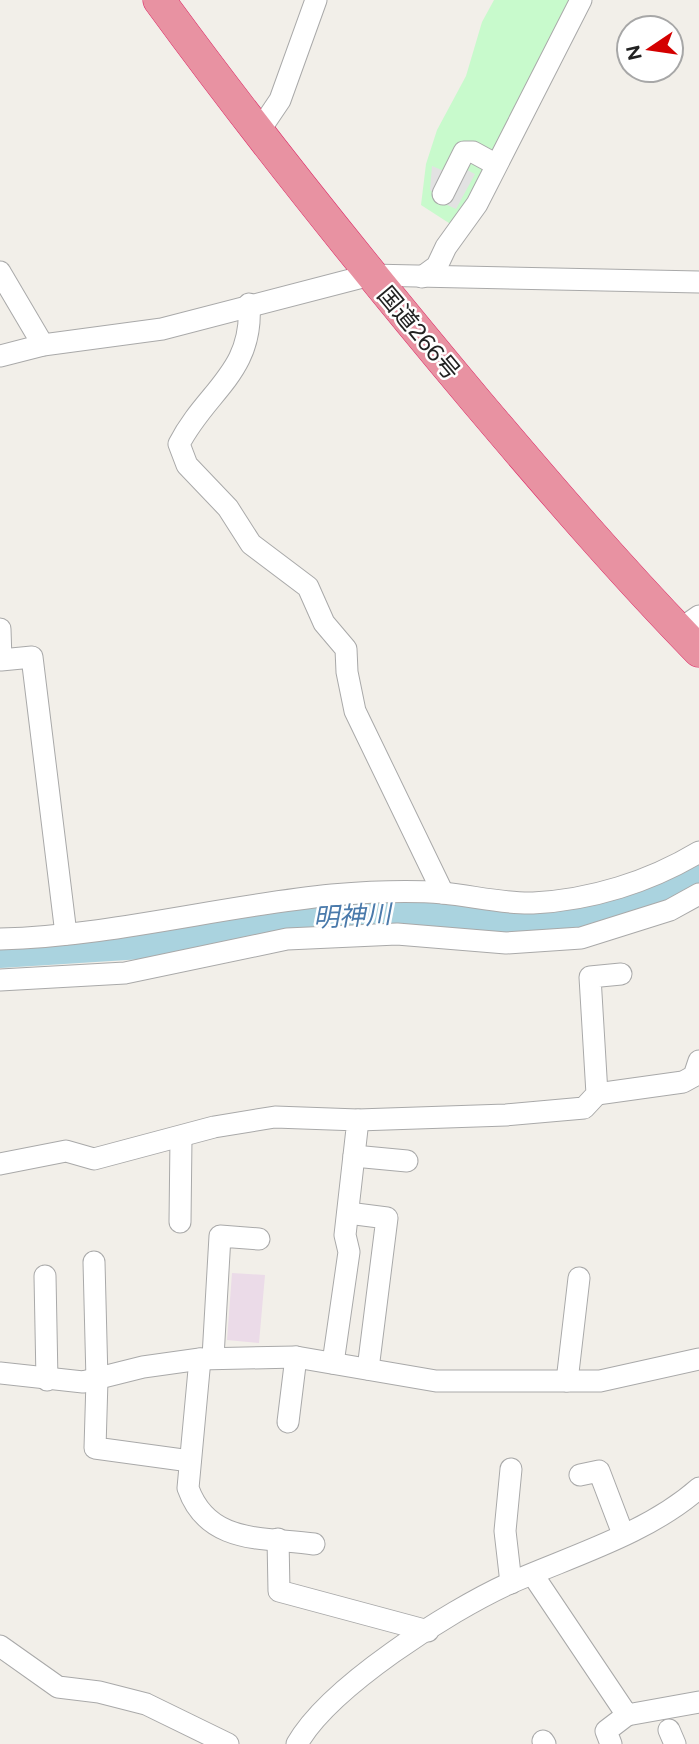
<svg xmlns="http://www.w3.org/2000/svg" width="699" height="1744" viewBox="0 0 699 1744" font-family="Figtree,'Noto Sans JP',sans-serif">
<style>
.industrial{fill:#ebdbe8}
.park{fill:#c8facc}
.parking{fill:#e2e2e2}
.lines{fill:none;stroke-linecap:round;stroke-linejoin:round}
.river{stroke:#aad3df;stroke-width:26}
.minor-casing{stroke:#a9a9a9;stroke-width:23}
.highway-casing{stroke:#dc2a67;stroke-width:33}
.minor{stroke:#fff;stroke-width:21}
.highway{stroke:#e892a2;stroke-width:32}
.labels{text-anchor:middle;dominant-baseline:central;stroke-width:5;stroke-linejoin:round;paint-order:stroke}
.street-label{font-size:24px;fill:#222;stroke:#fff}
.water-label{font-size:26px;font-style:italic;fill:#4a7aab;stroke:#fff}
</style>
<rect width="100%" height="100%" fill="#f2efe9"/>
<polygon class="industrial" points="232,1273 265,1275 259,1343 227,1340"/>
<polygon class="park" points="494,0 573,0 483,176 452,225 421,205 426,164 437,130 466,76 482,22"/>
<polygon class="parking" points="432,166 444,171 463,168 475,174 456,209 445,204 430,190"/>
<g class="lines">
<polyline class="river" points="0,955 142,946 268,921 380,912 546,922 578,918 648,897 699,873"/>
<g class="minor-casing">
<g id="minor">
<polyline points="257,134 280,100 316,0"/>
<polyline points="443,194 464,152 473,152 495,164"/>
<polyline points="0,272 43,345"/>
<polyline points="422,277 437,266 446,247 477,204 581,0"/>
<path d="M249,304C254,372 206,391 179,444L187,465L228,508L251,544L308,587L324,623L346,649L347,672L355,711L443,893"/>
<polyline points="0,356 43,345 162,329 370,275 699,282"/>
<polyline points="0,629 1,660 32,657 66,934"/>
<polyline points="679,630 699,616"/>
<path d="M0,939C112,936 221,906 332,895C368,892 406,890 443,893C473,896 503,904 533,903C591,900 649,882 699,852"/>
<polyline points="0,980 125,973 287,939 397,934 506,943 581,938 670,910 699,894"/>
<polyline points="597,1094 683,1082 694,1076 699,1061"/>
<polyline points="358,1120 506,1115 584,1108 597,1094 590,977 621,974"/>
<polyline points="354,1156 407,1161"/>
<polyline points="0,1164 66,1151 94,1159 214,1127 275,1117 358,1120 345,1235 349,1252 333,1363"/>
<polyline points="348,1213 387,1218 368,1369"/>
<polyline points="180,1222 181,1138"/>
<polyline points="94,1262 97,1380 95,1448 190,1461"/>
<polyline points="45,1276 47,1380"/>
<polyline points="213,1357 220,1236 259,1239"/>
<path d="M200,1359L188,1488C208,1545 264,1537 314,1544"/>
<polyline points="0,1373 83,1382 143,1367 200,1359 296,1357 436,1381 600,1381 699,1359"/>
<polyline points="567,1381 579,1278"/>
<polyline points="288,1422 296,1357"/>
<polyline points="580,1475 599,1471 623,1534"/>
<polyline points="278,1539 279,1591 428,1631"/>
<polyline points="533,1575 627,1715 699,1702"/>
<polyline points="511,1583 505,1531 511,1469"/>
<polyline points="0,1646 58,1687 99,1692 146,1704 228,1744"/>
<polyline points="669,1730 675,1744"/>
<polyline points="543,1741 545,1744"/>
<path d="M297,1744C329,1687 449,1611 508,1584C571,1556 647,1534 699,1488"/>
<polyline points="611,1744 606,1731 627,1715"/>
</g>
</g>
<g class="highway-casing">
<path id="highway" d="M159,0C260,138 367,271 477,402C549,487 621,571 699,651"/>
</g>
<use href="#minor" class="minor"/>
<use href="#highway" class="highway"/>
</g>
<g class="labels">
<g class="street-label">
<text transform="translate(419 333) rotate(50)">国道266号</text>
</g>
<g class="water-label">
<text transform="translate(352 916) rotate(-3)">明神川</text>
</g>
</g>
<g transform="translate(650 49) rotate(257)"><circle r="33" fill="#ffffff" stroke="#a7a7a7" stroke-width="2"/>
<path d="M0-5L12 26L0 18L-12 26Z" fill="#d40000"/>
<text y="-10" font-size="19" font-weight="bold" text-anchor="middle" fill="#222222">N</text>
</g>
</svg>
